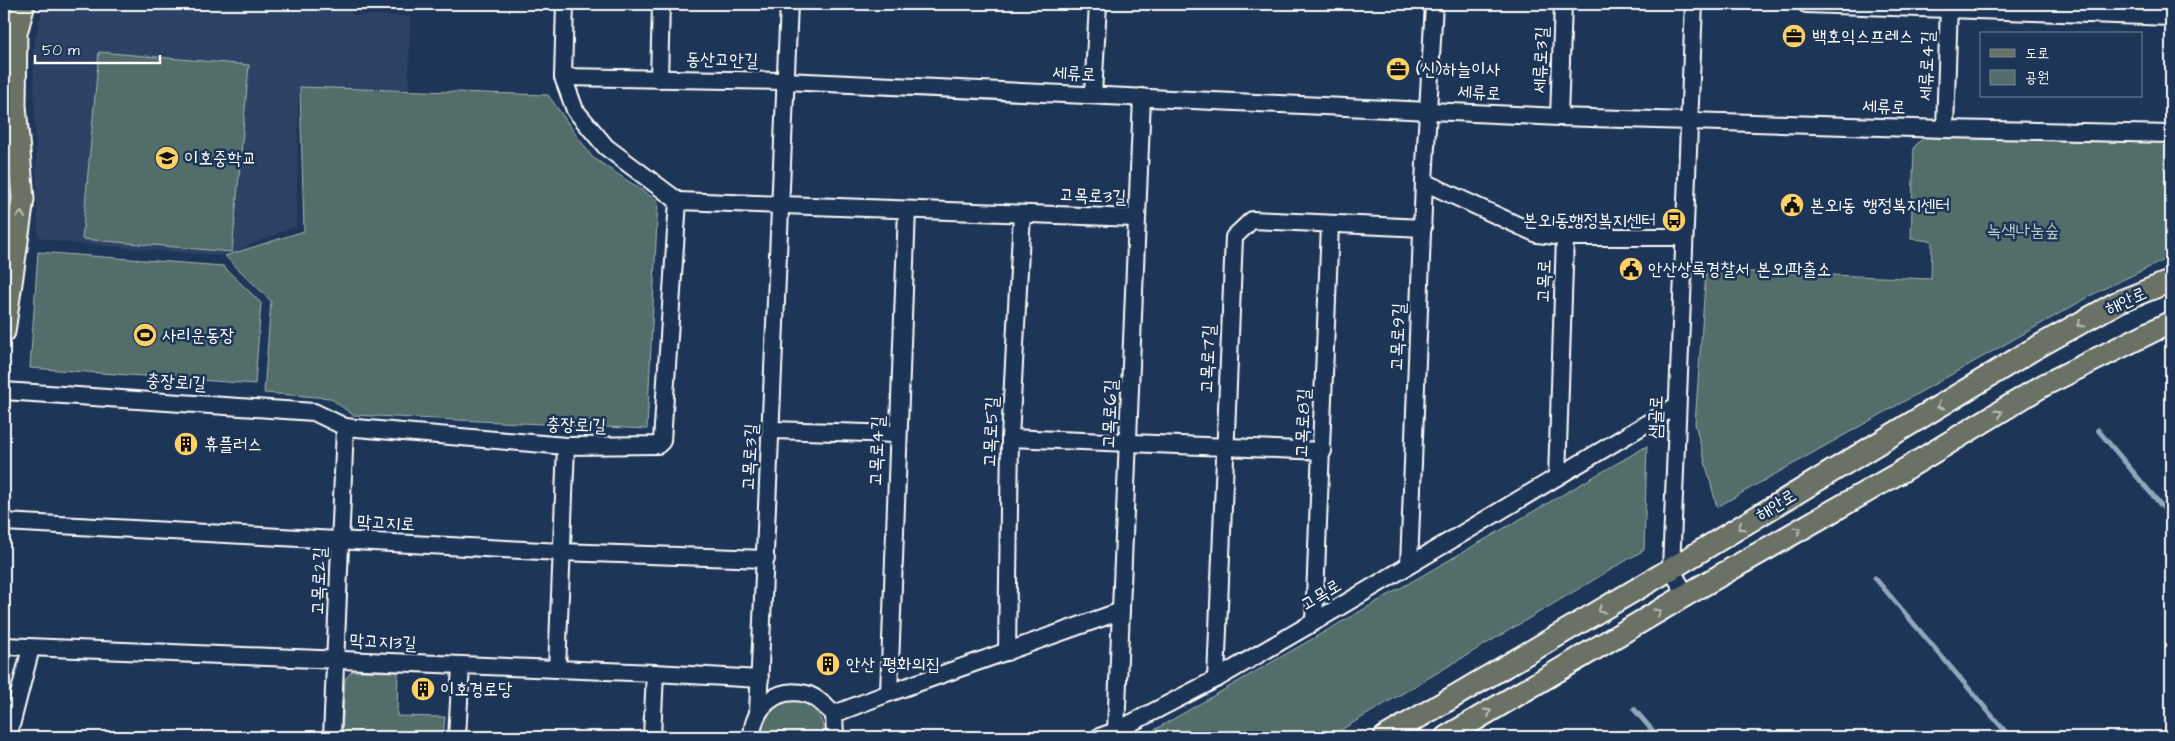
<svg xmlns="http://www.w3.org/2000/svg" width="2175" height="741" viewBox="0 0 2175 741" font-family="'Architects Daughter','Poor Story',sans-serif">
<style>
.built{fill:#2e4265}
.green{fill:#536d6a;stroke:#a9b6b4}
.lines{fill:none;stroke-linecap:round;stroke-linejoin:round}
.stream{stroke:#92a7bd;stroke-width:5}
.minor-casing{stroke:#fff;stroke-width:20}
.major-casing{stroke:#fff;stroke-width:25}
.minor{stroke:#1d3557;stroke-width:16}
.major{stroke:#6a7266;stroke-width:21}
.oneway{stroke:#bcc0ba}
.labels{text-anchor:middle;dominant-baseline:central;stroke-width:5;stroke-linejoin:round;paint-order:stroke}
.poi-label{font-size:18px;fill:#fff;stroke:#1d3557;text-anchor:start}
.street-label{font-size:18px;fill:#fff;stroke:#1d3557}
.park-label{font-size:18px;fill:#bac5c3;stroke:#1d3557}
</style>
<rect width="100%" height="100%" fill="#1d3557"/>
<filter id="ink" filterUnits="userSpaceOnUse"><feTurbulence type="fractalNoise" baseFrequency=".02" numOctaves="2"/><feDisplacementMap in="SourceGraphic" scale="10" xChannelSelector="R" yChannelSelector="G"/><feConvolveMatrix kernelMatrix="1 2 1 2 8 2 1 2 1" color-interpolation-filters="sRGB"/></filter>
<g filter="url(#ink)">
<g class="built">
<polygon points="43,4 343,4 353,15 410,16 409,89 299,88 296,226 223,256 61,242 38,237 33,51"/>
<polygon points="355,4 415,4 412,6"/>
</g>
<g class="green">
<polygon points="99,52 249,65 232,252 82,239"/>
<polygon points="300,87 548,95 592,157 658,201 647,429 353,415 330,398 264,393 271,301 225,256 304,231"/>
<polygon points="1925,136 2162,142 2171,149 2171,257 2101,290 1717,507 1695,424 1706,270 1931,279 1932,241 1911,239 1914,147"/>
<polygon points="38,252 223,266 261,303 255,384 30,368"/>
<polygon points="1647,446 1644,550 1329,737 1142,737"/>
<polygon points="352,671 398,672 397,716 445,717 443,737 342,737 345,679"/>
<path d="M798,699C813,706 827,719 822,737H757V725L776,701Z"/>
</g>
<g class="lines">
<g class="stream">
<polyline points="2098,430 2171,517"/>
<polyline points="1875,578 2010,737"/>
<polyline points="1634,709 1658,737"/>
</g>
<g class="minor-casing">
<g id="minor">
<polyline points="1806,4 2171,17"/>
<polyline points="563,77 785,81 1559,117 1945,129 2171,134"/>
<polyline points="659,79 661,4"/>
<polyline points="1093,95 1098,4"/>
<polyline points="1559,117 1563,4"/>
<polyline points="1945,129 1949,4"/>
<polyline points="1424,182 1537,234 1565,237 1683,237"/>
<polyline points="678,201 1136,218"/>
<polyline points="4,391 314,412 345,427 566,446 658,445 662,441 678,201 606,147 575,110 563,77 565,4"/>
<polyline points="772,430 898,434"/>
<polyline points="1010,438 1323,451"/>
<polyline points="1557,477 1565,237"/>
<polyline points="4,522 560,552 766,559"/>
<polyline points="1409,565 1424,182 1434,4"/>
<polyline points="1686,595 1671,569 1694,4"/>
<polyline points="1314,622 1330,225"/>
<polyline points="4,646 655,673 760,679"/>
<polyline points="1007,652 1010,438 1022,214"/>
<polyline points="557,669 566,446"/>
<polyline points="1216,679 1234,237 1252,220 1423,228"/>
<polyline points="889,693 907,210"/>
<polyline points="758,712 789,4"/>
<polyline points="834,714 889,693 1121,611"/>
<polyline points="1116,731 1142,97"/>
<polyline points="8,737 31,648"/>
<polyline points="332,737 345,427"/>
<polyline points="457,737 461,666"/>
<polyline points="652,737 655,673"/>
<path d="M752,737C753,708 776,686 806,694C817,697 826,707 834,714L835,737"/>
<polyline points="1099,737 1116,731 1216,679 1314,622 1676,406"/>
</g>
</g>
<g class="major-casing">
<g id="major">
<polyline points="4,332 23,199 15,105 16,33 24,4"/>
<polyline points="1385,737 1671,569 2032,350 2118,302 2171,281"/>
<polyline points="1446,737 1686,595 1899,473 2044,385 2171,322"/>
</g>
</g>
<use href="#minor" class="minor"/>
<use href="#major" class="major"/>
</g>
<defs><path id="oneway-chevron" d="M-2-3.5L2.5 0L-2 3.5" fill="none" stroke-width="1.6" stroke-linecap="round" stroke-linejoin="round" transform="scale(1.25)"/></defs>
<g class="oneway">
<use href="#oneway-chevron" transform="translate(21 215) rotate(-82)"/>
<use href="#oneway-chevron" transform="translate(2080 324) rotate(151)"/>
<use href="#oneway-chevron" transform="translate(1940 406) rotate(149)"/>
<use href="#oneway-chevron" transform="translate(1999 413) rotate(-31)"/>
<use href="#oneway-chevron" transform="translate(1741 527) rotate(149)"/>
<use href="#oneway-chevron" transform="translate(1798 530) rotate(-30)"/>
<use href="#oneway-chevron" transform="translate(1601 610) rotate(149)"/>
<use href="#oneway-chevron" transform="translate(1658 612) rotate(-31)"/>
<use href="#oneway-chevron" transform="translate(1488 712) rotate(-31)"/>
</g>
</g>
<defs>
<g id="office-disc" transform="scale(1.25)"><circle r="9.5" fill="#ffd166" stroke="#1d3557"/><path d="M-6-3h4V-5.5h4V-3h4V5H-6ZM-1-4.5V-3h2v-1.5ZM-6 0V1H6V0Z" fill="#111"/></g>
<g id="school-disc" transform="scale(1.25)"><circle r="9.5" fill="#ffd166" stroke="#1d3557"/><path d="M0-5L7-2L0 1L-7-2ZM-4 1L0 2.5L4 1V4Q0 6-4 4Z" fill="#111"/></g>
<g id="civic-disc" transform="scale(1.25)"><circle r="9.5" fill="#ffd166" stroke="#1d3557"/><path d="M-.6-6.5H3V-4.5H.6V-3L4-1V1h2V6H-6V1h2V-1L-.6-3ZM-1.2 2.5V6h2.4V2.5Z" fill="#111"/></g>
<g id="bus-disc" transform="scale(1.25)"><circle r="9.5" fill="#ffd166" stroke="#1d3557"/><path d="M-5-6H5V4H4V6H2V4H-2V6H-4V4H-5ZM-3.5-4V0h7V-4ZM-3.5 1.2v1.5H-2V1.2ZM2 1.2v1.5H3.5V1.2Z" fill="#111"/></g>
<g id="stadium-disc" transform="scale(1.25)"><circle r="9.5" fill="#ffd166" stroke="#1d3557"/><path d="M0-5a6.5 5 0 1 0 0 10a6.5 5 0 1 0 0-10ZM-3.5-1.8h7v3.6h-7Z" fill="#111"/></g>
<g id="building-disc" transform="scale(1.25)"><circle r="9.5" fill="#ffd166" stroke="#1d3557"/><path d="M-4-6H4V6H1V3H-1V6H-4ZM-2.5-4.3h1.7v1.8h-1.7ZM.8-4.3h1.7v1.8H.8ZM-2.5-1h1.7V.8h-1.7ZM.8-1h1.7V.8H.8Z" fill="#111"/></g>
</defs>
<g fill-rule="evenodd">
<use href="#office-disc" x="1794" y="36"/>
<use href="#office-disc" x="1398" y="69"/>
<use href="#school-disc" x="167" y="158"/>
<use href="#civic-disc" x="1792" y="205"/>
<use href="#bus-disc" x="1674" y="220"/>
<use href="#civic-disc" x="1631" y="269"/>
<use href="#stadium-disc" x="145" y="335"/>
<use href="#building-disc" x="186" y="444"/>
<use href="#building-disc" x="828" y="664"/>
<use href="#building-disc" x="423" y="689"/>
</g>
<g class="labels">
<g class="poi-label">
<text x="1812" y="36">백호익스프레스</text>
<text x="1416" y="69">(신)하늘이사</text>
<text x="184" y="158">이호중학교</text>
<text x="1810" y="205">본오1동 행정복지센터</text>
<text x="1656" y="220" text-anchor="end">본오1동행정복지센터</text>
<text x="1648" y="269">안산상록경찰서 본오1파출소</text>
<text x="162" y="335">사리운동장</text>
<text x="204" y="444">휴플러스</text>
<text x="846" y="664">안산 평화의집</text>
<text x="440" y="689">이호경로당</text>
</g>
<g class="street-label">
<text transform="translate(722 60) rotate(1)">동산고안길</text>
<text transform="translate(1541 60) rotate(-88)">세류로3길</text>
<text transform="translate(1927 66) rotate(-88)">세류로4길</text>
<text transform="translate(1074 74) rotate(3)">세류로</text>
<text transform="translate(1479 93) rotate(3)">세류로</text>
<text transform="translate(1884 107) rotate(2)">세류로</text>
<text transform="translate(1093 196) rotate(2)">고목로3길</text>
<text transform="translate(1544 281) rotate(-88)">고목로</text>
<text transform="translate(2126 301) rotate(-24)">해안로</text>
<text transform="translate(1398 337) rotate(-88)">고목로9길</text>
<text transform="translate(1208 359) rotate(-88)">고목로7길</text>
<text transform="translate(176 382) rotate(4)">충장로1길</text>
<text transform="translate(1110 414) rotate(-88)">고목로6길</text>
<text transform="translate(1656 417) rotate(-88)">샘골로</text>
<text transform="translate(1303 423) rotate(-88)">고목로8길</text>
<text transform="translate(576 425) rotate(2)">충장로1길</text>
<text transform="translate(991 432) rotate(-88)">고목로5길</text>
<text transform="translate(877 451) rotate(-88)">고목로4길</text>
<text transform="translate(750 457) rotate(-87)">고목로3길</text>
<text transform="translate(1776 505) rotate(-31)">해안로</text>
<text transform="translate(386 523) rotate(3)">막고지로</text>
<text transform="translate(319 581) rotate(-88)">고목로2길</text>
<text transform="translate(1321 595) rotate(-31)">고목로</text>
<text transform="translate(383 642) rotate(3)">막고지3길</text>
</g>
<g class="park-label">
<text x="2023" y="230">녹색나눔숲</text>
</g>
</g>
<rect width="2175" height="741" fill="none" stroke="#1d3557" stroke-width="20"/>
<rect x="10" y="10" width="2155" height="721" fill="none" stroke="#fff" stroke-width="2" filter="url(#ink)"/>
<rect x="1980" y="32" width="162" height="65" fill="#1d3557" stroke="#77869a"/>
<rect x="1990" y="49" width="25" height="8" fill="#6a7266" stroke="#77869a"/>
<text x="2025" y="58" font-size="15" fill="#ffffff">도로</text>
<rect x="1990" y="70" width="25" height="15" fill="#536d6a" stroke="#77869a"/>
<text x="2025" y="82" font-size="15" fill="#ffffff">공원</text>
<path d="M35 55v8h125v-8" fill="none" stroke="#ffffff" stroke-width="2.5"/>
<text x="42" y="55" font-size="15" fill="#ffffff" stroke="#1d3557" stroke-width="4" paint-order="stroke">50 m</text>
</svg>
